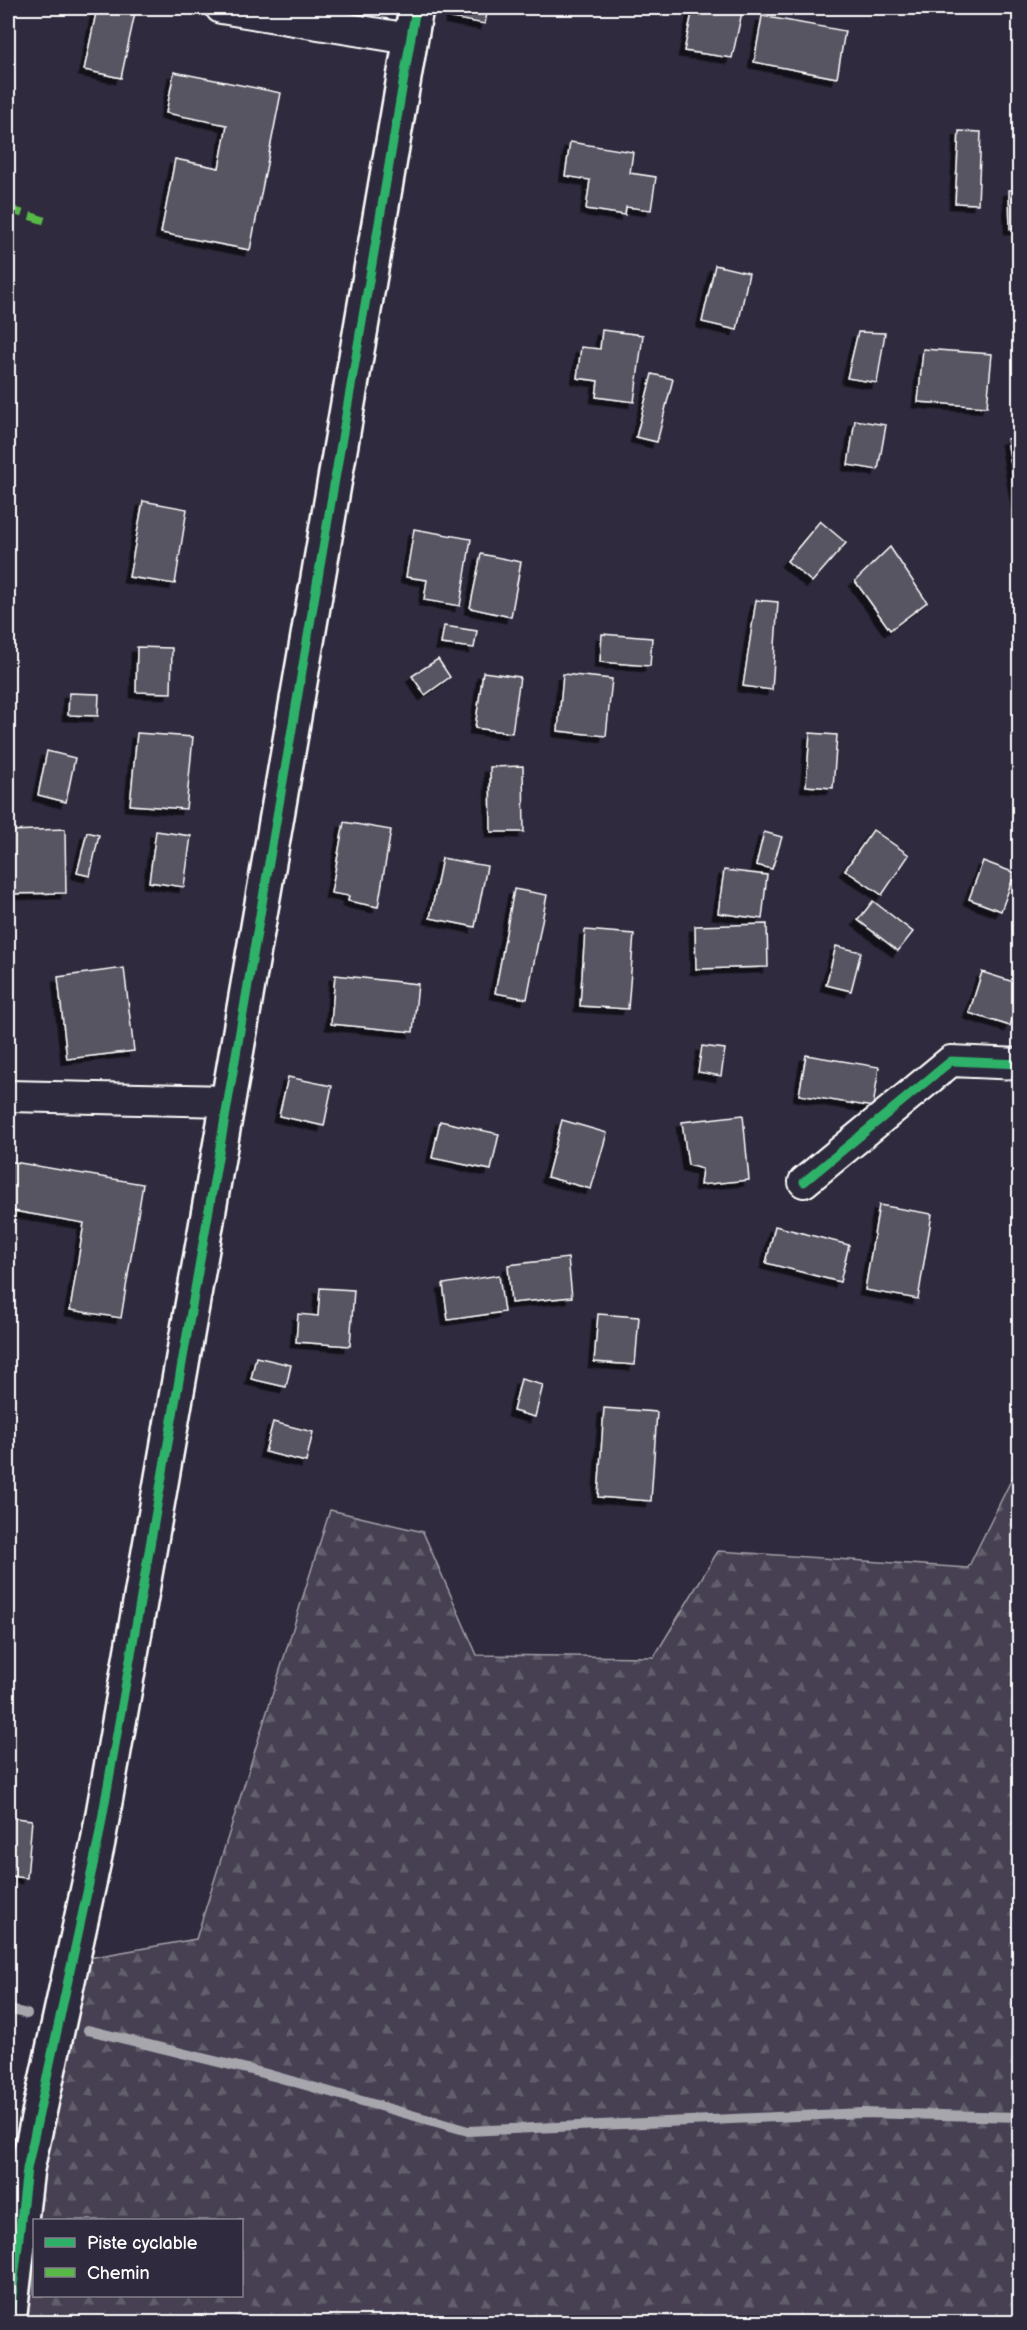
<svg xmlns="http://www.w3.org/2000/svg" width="1027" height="2330" viewBox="0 0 1027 2330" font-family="'Balsamiq Sans',sans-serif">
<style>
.forest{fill:url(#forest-firs);stroke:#a2a0a8;stroke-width:1.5;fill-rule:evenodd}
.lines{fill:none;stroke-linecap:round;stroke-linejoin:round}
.stream{stroke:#a7a6ad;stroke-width:10}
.building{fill:#595564;stroke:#fff;stroke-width:1.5;filter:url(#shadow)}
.minor-casing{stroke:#fff;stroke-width:34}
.tertiary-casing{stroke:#fff;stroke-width:38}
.minor{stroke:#2f2a3d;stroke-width:30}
.tertiary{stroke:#2f2a3d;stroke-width:33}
.quiet{stroke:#58b947;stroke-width:8;stroke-dasharray:15 8;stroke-linecap:butt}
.cycleway-casing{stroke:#2f2a3d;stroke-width:13}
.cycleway{stroke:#2db169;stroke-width:9}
</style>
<defs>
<pattern id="forest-firs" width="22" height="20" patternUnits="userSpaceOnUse" patternTransform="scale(1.5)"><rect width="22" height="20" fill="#464152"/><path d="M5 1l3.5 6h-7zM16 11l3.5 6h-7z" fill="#625e6c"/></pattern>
<filter id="shadow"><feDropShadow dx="-5.5" dy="5.5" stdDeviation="0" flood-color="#0009"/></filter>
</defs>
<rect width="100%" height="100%" fill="#2f2a3d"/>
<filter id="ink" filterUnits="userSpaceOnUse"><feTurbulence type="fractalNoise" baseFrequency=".0167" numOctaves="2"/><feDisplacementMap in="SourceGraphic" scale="12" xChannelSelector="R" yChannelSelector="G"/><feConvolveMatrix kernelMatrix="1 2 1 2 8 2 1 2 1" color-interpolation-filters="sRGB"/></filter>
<g filter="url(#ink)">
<path class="forest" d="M1019,1464V2322H8V2182L60,1963L196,1939L330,1510L423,1532L477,1655L654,1657L718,1551L968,1568ZM34,2220H242V2296H34Z"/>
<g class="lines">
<g class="stream">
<polyline points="8,2009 27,2014"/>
<polyline points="88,2030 263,2073 468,2131 862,2113 1020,2117"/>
</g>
</g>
<g class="building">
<polygon points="97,8 135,13 121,78 84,70"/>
<polygon points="453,8 488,8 485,24 451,18"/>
<polygon points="693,8 743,8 732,58 684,51"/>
<polygon points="762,16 845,31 837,78 754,62"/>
<polygon points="174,72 281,93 250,250 161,233 175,159 219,168 227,125 166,113"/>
<polygon points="959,131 981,132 978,204 955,203"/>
<polygon points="570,142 633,152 630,173 656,177 651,210 626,207 625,215 586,209 590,180 565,176"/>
<polygon points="1009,190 1020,190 1020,229 1010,229"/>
<polygon points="715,265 749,273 737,330 702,322"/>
<polygon points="602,330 643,335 634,402 596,397 598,381 577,378 581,347 600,349"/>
<polygon points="858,332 885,333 877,383 847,378"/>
<polygon points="923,349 992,354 987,407 918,402"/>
<polygon points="652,374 673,379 657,442 636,437"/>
<polygon points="855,420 886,425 878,470 848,465"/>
<polygon points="1020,437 1020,502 1017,503 1007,439"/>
<polygon points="143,501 187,509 175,584 129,577"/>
<polygon points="820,521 846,543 812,582 787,561"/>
<polygon points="414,529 471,539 460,606 424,600 427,580 406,577"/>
<polygon points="890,547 927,602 890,630 855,581"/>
<polygon points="481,554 521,562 511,617 470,608"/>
<polygon points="756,600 778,602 772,690 743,686"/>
<polygon points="444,626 477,631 474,648 441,644"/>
<polygon points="602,634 652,638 650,666 600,662"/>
<polygon points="137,647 172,648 171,693 136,692"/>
<polygon points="438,659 450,677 425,695 412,676"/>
<polygon points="483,672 520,677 512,733 475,728"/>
<polygon points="563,674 612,679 606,736 558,731"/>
<polygon points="69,693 99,694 98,716 68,715"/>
<polygon points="137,733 193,737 186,809 130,805"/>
<polygon points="810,733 837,735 833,788 806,786"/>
<polygon points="47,751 75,758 66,802 38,795"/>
<polygon points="523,766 524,832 491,832 490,767"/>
<polygon points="344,822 391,830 378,907 348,901 349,896 331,893"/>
<polygon points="65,829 66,893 8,894 8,831"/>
<polygon points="873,830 909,855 882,895 845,870"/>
<polygon points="156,831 191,836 184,887 149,882"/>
<polygon points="87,832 99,835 90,876 77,873"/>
<polygon points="764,832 782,837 772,869 756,865"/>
<polygon points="442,858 487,866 475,927 430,918"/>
<polygon points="983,861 1015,873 1001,911 969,899"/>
<polygon points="724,870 767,875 762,919 718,913"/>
<polygon points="514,889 547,895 527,999 495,993"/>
<polygon points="873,901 913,932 898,951 858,920"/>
<polygon points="767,924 768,967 696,969 695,926"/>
<polygon points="585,930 634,934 628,1009 580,1006"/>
<polygon points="836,946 861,952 851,991 826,985"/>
<polygon points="124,968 134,1051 67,1059 58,977"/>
<polygon points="982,972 1020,984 1020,993 1010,1026 969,1013"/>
<polygon points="335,975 418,984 413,1032 331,1024"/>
<polygon points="702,1046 725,1049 721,1076 698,1072"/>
<polygon points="806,1055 879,1067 873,1107 799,1095"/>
<polygon points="288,1077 332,1086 324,1126 279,1116"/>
<polygon points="743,1115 749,1180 700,1185 702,1169 688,1165 682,1122"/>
<polygon points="562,1120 607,1133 591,1189 547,1177"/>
<polygon points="440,1121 499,1134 491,1170 432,1158"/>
<polygon points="8,1161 143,1184 121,1318 70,1310 84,1223 8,1210"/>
<polygon points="879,1205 932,1214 918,1299 865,1290"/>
<polygon points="775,1226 849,1245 840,1282 766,1263"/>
<polygon points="568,1258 572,1297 511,1303 508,1265"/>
<polygon points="499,1275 504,1312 448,1320 443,1284"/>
<polygon points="320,1288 354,1290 350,1346 296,1342 298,1314 318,1316"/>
<polygon points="598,1314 639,1317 635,1365 594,1362"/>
<polygon points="256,1357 291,1365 286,1387 251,1379"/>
<polygon points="521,1379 543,1385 535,1417 513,1411"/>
<polygon points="604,1408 657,1412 651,1501 598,1497"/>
<polygon points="273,1422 313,1432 306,1462 265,1452"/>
<polygon points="8,1817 32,1820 27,1878 8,1876"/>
</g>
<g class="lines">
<g class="minor-casing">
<g id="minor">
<polyline points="221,8 410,39"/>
<polyline points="8,1096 228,1101"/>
<polyline points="804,1182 951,1061 1020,1064"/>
</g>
</g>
<g class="tertiary-casing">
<polyline id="tertiary" points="9,2322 27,2169 98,1842 228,1101 416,8"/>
</g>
<use href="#minor" class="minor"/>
<use href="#tertiary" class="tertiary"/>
<polyline class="quiet" points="8,209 46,221"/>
<g class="cycleway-casing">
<g id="cycleway">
<polyline points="804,1182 951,1061 1020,1064"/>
<polyline points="9,2322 27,2169 98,1842 228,1101 416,8"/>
</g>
</g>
<use href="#cycleway" class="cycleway"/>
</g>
</g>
<rect width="1027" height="2330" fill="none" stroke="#2f2a3d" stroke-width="30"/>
<rect x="15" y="15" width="997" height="2300" fill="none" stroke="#fff" stroke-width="2" filter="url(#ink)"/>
<rect x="33" y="2219" width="210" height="78" fill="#2f2a3d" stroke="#827f8b" stroke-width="1.5"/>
<rect x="45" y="2238" width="30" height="9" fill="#2db169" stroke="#827f8b" stroke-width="1.5"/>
<text x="87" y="2249" font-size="18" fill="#ffffff">Piste cyclable</text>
<rect x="45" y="2268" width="30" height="9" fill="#58b947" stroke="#827f8b" stroke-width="1.5"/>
<text x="87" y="2279" font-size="18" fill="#ffffff">Chemin</text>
</svg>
